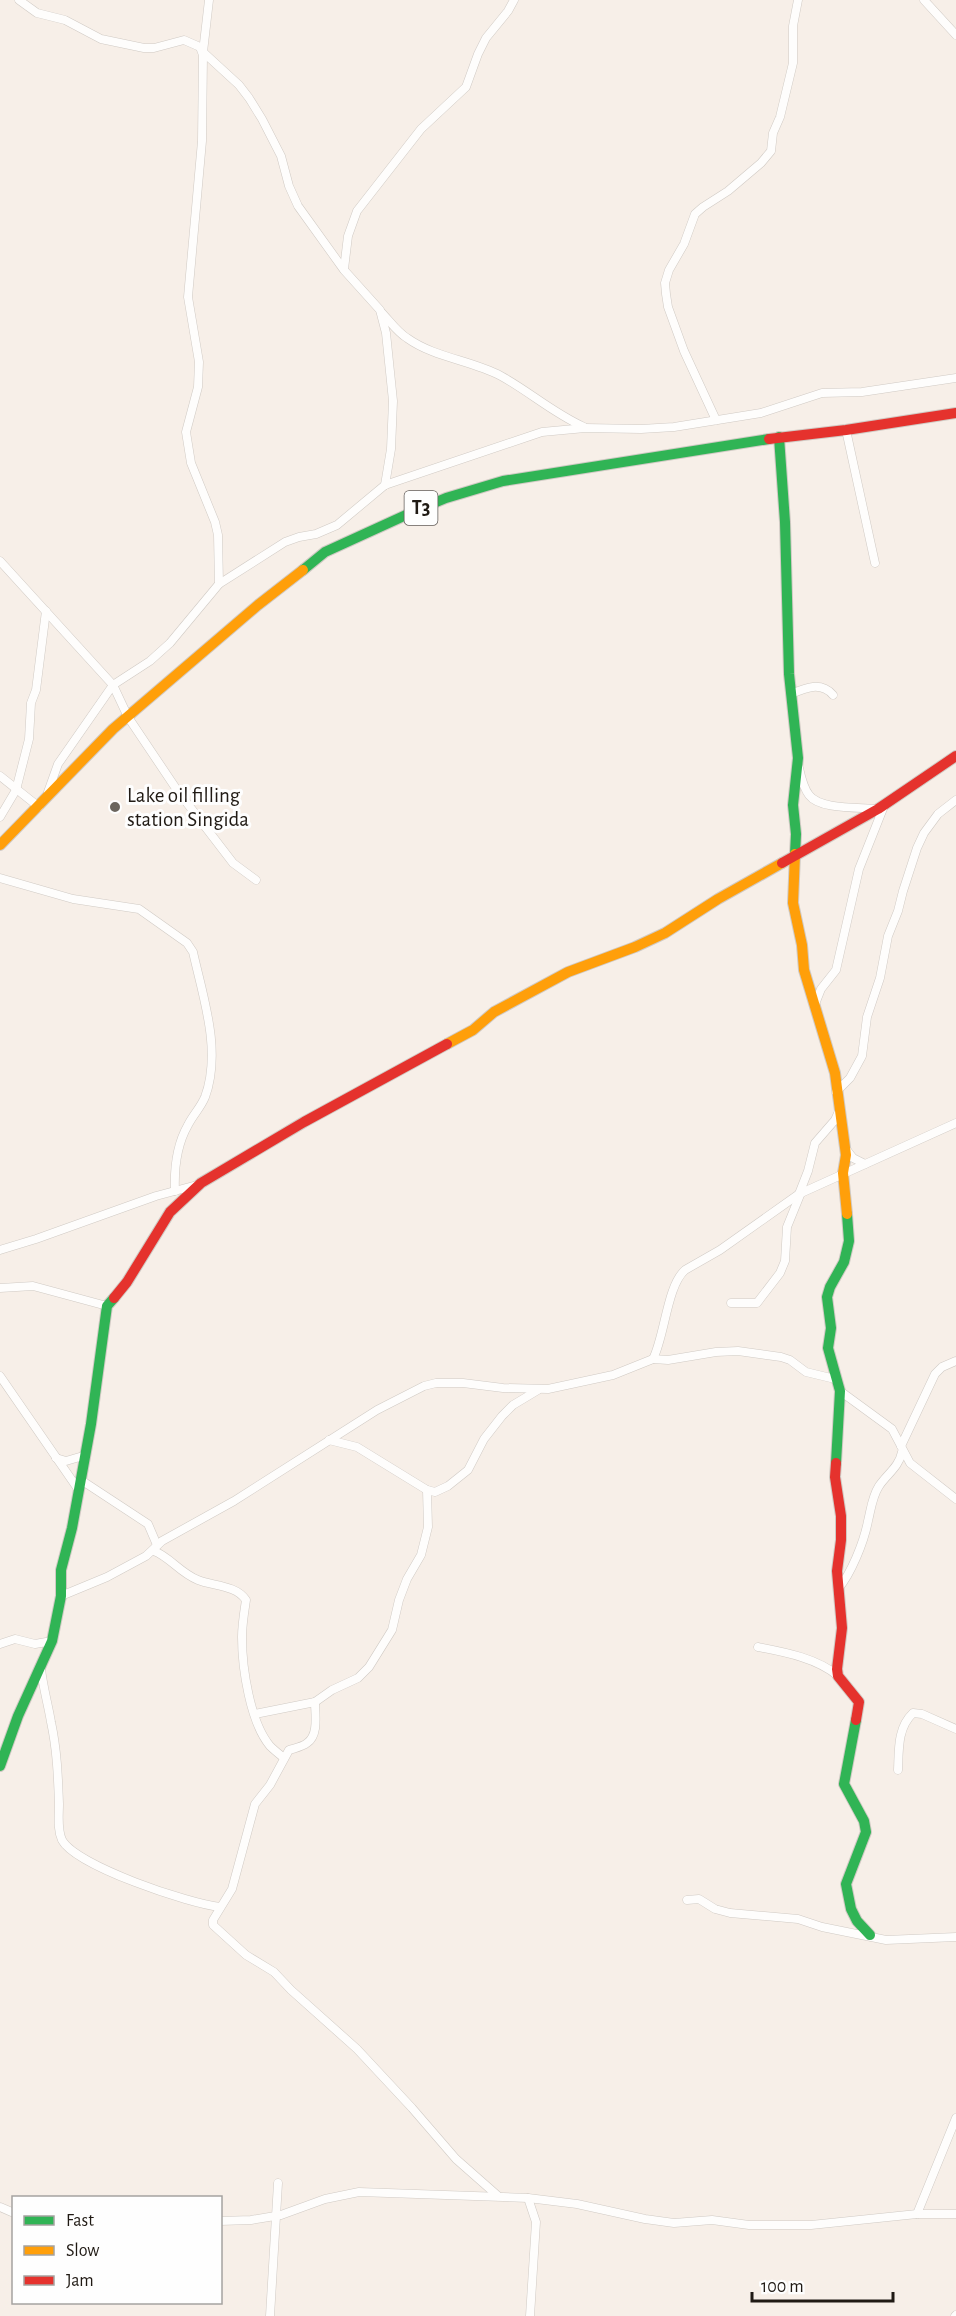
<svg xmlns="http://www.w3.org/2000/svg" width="956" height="2316" viewBox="0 0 956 2316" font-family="'Alegreya Sans',sans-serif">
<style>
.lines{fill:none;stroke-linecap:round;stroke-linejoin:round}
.street-casing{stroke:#d0cac4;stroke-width:9}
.fast-casing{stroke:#d0cac4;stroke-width:12}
.slow-casing{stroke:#d0cac4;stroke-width:12}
.jam-casing{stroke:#d0cac4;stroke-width:12}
.street{stroke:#fefdfc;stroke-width:8}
.fast{stroke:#30b455;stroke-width:10}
.slow{stroke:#ff9f0a;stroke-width:10}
.jam{stroke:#e5322d;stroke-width:10}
.poi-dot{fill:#6b655e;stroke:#fefefe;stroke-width:2}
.labels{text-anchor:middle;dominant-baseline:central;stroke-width:6;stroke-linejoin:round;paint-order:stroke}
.shield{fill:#fefefe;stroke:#635e5a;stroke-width:1.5}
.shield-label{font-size:20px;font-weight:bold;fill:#201a14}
.poi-label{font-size:21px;fill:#201a14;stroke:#fefefe;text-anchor:start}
</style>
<rect width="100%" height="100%" fill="#f7efe8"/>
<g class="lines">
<g class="street-casing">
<g id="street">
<polyline points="19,0 37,13 65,20 101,39 144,48 154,48 184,40 200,47 203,55 202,141 188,297 199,362 198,387 186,432 191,463 215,522 218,535 219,584 170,643 150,661 113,685 58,764 48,792"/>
<polyline points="209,0 203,52 239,85 249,98 262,119 281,156 289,186 298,206 344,270 380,310 386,333 393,401 391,449 385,485"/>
<polyline points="924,0 956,35"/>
<polyline points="344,269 348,236 357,211 421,129 466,87 478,54 486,38 508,11 514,0"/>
<path d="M381,312C389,320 397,332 407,338C435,358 471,360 501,376C530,392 553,413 584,427"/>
<polyline points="716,420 684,351 668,307 666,294 665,283 669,270 684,244 695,214 703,207 728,191 761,163 771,151 773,133 780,117 793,63 793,26 798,0"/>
<polyline points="846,430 875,563"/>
<polyline points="0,561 113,685 128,717 177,790 233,863 256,880"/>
<polyline points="219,584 285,542 299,537 316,534 337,525 385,485 542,432 585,428 641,429 674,427 761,413 822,393 862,392 956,378"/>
<path d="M791,694C805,688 821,681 833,695"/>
<path d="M799,768C801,777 803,787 809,795C820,810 860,807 878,809"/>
<polyline points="0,776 39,807"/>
<polyline points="0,817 16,790 29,739 31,703 36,690 46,611"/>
<path d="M0,878L73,899L139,909L187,943L193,952C203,997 222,1051 205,1097C201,1107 193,1115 188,1125C176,1146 174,1168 175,1191"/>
<polyline points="815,1004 821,989 836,970 859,869 884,806"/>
<polyline points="836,1092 850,1078 862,1056 867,1017 880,978 888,936 898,911 903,891 917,848 924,833 938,814 956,800"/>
<polyline points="846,1149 853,1158 865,1164"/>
<polyline points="799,1194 808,1171 815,1143 835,1120 839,1111"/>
<polyline points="0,1250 36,1239 156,1196 197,1185"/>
<polyline points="0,1288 33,1286 107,1306"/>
<polyline points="731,1303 757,1303 780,1273 785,1261 787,1227 800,1195"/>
<polyline points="653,1359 668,1360 716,1352 738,1351 781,1357 790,1360 806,1372 835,1379"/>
<polyline points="0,1376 78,1489"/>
<polyline points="840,1391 892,1429 910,1463 956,1499"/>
<polyline points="329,1440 357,1447 427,1490 435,1492 448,1486 468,1470 484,1439 502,1416 513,1405 538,1390"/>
<polyline points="901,1446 935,1374 942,1367 956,1361"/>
<polyline points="56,1458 66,1461 83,1456"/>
<polyline points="81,1480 148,1524 157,1545"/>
<path d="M154,1551C170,1557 180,1573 198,1580C213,1586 236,1585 246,1600C244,1613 242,1625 242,1637C242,1668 250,1722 270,1746C274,1750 279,1754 284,1758"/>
<path d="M838,1589C851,1574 864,1542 868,1521C871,1509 872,1497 879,1486C887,1474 899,1467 902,1452"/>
<path d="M61,1596L107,1577L146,1556L162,1541L234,1501L377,1410L424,1386L436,1383H463L503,1388L548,1389L613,1375L653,1359C665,1335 667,1286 685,1270L720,1250L799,1194L956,1123"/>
<polyline points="0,1644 15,1639 35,1644 52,1641"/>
<path d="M758,1647C784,1652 817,1658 838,1676"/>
<path d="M41,1669C43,1687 48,1704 51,1722C57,1750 58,1776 59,1804C59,1816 57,1829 62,1840C76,1866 190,1904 220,1907"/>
<path d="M315,1702C315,1714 319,1735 307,1743C302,1747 295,1748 289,1750L270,1785L255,1804L232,1889L213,1920V1925L246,1955L274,1972L291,1990L357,2049L412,2108L456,2159L498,2196"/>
<polyline points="255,1714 315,1702 332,1690 358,1678 369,1667 392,1630 399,1600 407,1579 421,1555 428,1527 427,1490"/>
<path d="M898,1770C899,1751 897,1728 913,1713L922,1714L956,1729"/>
<polyline points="687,1900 699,1899 715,1909 730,1913 798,1919 822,1927 886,1940 956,1937"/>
<polyline points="528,2198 536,2222 530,2316"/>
<polyline points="0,2207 14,2213"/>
<polyline points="917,2214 956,2118"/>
<polyline points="220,2221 251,2220 281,2215 325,2199 359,2192 528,2198 577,2204 645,2219 674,2223 712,2220 749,2225 811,2225 917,2214 956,2214"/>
<polyline points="270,2316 278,2183"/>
<polyline points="955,2316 956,2315"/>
</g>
</g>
<g class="fast-casing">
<g id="fast">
<polyline points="779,437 785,522 789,674 798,758 793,805 796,834 795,854"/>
<polyline points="303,570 325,552 417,510 446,498 503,481 769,439"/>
<polyline points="836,1463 840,1391 828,1348 831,1328 827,1297 830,1287 844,1262 849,1241 847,1214"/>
<polyline points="856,1720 844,1784 864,1821 866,1832 846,1884 851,1909 857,1921 870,1935"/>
<polyline points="0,1766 18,1716 52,1641 61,1596 61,1570 72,1528 91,1424 107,1306 114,1298"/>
</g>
</g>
<g class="slow-casing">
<g id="slow">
<polyline points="0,845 113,729 258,605 303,570"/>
<polyline points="795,854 793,903 802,945 804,970 835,1073 846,1155 843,1173 847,1214"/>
<polyline points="447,1044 473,1030 494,1012 568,972 635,947 665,933 718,899 782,863"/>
</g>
</g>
<g class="jam-casing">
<g id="jam">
<polyline points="769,439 846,430 956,413"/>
<polyline points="782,863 878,809 956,756"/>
<polyline points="114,1298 127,1282 170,1212 201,1183 304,1122 447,1044"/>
<polyline points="836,1463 835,1477 841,1516 841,1540 837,1571 842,1628 837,1669 838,1676 859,1702 856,1720"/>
</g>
</g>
<use href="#street" class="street"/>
<use href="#fast" class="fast"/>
<use href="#slow" class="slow"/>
<use href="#jam" class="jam"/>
</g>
<circle class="poi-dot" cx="115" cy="807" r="6"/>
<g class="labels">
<rect class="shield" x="404.5" y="491" width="33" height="34" rx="4.5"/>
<g class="shield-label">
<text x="421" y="508">T3</text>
</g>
<g class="poi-label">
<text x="127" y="795">Lake oil filling<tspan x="127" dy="24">station Singida</tspan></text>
</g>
</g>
<rect x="12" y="2196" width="210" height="108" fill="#fefefe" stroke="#a5a3a0" stroke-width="1.5"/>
<rect x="24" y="2216" width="30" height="9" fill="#30b455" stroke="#a5a3a0" stroke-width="1.5"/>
<text x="66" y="2226" font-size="18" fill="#201a14">Fast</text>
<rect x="24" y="2246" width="30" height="9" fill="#ff9f0a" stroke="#a5a3a0" stroke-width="1.5"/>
<text x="66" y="2256" font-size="18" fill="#201a14">Slow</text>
<rect x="24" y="2276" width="30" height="9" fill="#e5322d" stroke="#a5a3a0" stroke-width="1.5"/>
<text x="66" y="2286" font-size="18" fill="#201a14">Jam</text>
<path d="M752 2292v9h141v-9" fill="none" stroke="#201a14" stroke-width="3"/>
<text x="761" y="2292" font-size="18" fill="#201a14" stroke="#fefefe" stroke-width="4.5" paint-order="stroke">100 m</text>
</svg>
